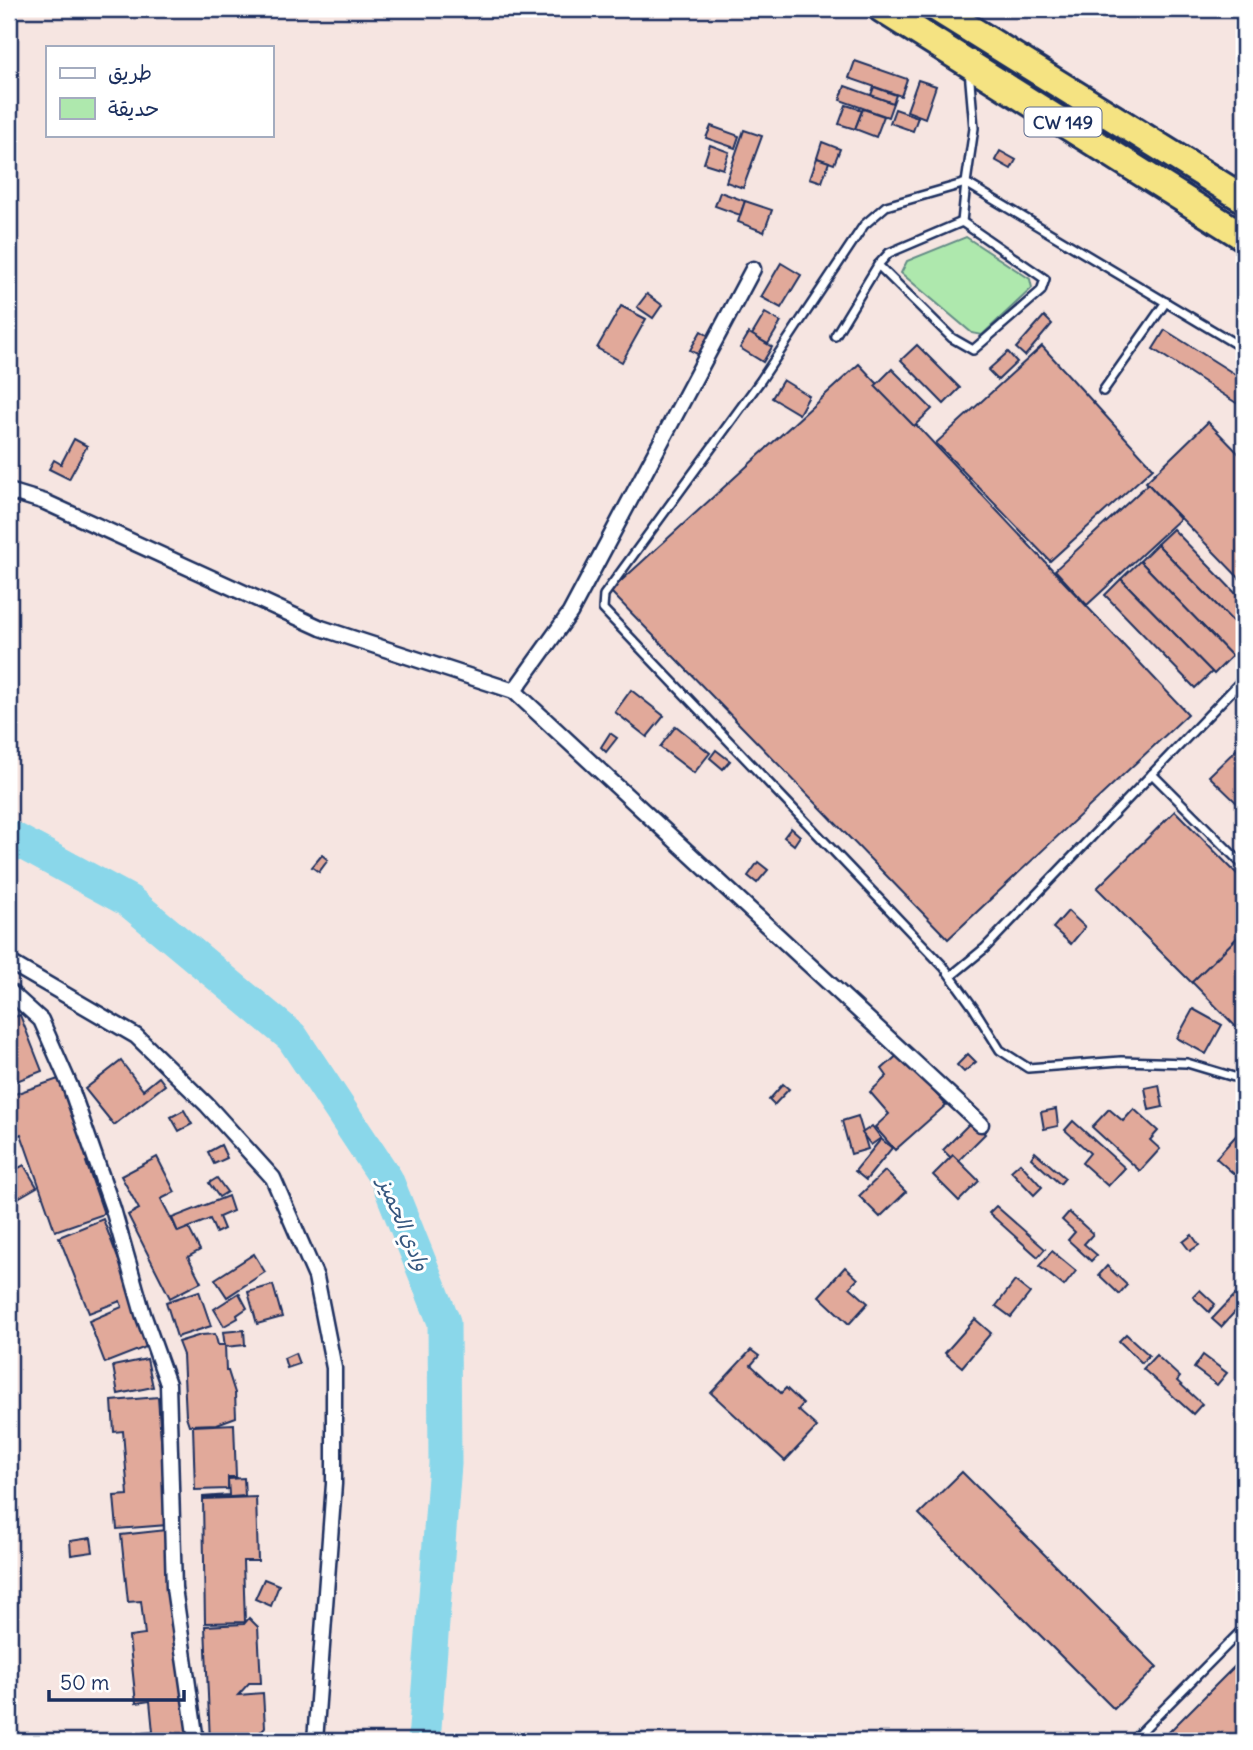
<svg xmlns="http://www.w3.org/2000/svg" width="1253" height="1750" viewBox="0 0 1253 1750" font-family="Delius,'Playpen Sans Arabic',sans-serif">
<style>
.green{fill:#aee8ad;stroke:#648c86;stroke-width:2}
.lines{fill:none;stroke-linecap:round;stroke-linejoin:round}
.river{stroke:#8ad7ea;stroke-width:33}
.building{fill:#e1a99a;stroke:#1b2f5e;stroke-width:2}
.lane-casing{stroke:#1b2f5e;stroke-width:12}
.street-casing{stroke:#1b2f5e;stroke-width:19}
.highway-casing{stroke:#1b2f5e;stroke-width:32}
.lane{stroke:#fff;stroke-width:7}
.street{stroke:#fff;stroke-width:14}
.highway{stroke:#f5e382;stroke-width:26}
.labels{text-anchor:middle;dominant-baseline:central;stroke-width:6;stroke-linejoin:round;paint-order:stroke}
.shield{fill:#fff;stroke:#5f6d8e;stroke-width:2}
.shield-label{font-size:18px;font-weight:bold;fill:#1b2f5e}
.water-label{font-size:21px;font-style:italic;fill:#375981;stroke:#fff}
</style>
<rect width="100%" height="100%" fill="#f6e5e1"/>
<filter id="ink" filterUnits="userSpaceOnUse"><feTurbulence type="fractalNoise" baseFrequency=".0143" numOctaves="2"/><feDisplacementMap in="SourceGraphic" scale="14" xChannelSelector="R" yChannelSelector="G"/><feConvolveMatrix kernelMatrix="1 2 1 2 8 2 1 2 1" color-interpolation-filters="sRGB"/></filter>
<g filter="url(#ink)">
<polygon class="green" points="966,237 1030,279 1032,288 982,335 972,333 901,273 907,261"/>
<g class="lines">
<polyline class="river" points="9,836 129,901 292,1037 387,1180 444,1322 445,1464 424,1741"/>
</g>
<g class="building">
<polygon points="855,61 907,79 901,96 849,78"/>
<polygon points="918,80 936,86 925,118 907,111"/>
<polygon points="845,86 893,103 888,117 840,100"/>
<polygon points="874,87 896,95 893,103 871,95"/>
<polygon points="846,105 862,110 855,129 839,124"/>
<polygon points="863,109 884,116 876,137 855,129"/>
<polygon points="895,109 918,117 913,131 890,123"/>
<polygon points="711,126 739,136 735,148 706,138"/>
<polygon points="744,130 762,136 743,188 726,182"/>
<polygon points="822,142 840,149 834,164 817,158"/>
<polygon points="710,145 729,152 723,169 704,163"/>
<polygon points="1000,151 1016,160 1011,169 995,160"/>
<polygon points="817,158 829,162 822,182 810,178"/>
<polygon points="720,192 745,201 740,215 715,206"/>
<polygon points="745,201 772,210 764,232 738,222"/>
<polygon points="781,263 801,275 781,308 761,297"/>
<polygon points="647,294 662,305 653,318 637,307"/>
<polygon points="621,306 646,319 622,362 597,348"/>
<polygon points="765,313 781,322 768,344 752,335"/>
<polygon points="1044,316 1052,324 1025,356 1016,348"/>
<polygon points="1165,330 1244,380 1244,408 1153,349"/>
<polygon points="701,331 712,338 701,356 690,350"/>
<polygon points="749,333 772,347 763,362 740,348"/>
<polygon points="917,345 960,388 944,404 901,360"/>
<polygon points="1042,346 1153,468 1050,561 936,443"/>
<polygon points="1008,352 1017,362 998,380 988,370"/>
<polygon points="859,364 1188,714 948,939 610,591"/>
<polygon points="892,369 932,409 914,426 875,386"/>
<polygon points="783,380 809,396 799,414 772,398"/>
<polygon points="1208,422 1244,459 1244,583 1146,482"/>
<polygon points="74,439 87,446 69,479 49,469 54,460 61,464"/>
<polygon points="1148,484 1180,519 1087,605 1055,570"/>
<polygon points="1173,529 1244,602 1244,633 1157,544"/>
<polygon points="1157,544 1244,633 1244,644 1232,656 1140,561"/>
<polygon points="1140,561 1232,656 1214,674 1121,579"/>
<polygon points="1121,579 1212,672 1195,688 1105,595"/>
<polygon points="631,690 664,716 647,737 615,712"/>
<polygon points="676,726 710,753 694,773 660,747"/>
<polygon points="610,733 617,738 606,752 601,747"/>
<polygon points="1244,742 1244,810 1209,776"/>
<polygon points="716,750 730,761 723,769 710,758"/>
<polygon points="1175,811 1244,881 1244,931 1192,983 1097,888"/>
<polygon points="791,828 800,836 794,845 784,837"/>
<polygon points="322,855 328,860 319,872 312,867"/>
<polygon points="758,862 768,870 757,883 748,876"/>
<polygon points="1068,911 1085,927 1071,944 1053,928"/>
<polygon points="1244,931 1244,1035 1192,982"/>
<polygon points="1193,1009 1222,1025 1206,1054 1177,1038"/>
<polygon points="20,1015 42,1071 9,1084 9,1019"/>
<polygon points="900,1053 946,1105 895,1150 875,1127 889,1114 870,1092 887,1076 882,1069"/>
<polygon points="968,1054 976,1062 964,1072 957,1065"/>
<polygon points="121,1061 143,1090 159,1077 165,1085 114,1125 85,1089"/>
<polygon points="64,1077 93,1159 86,1162 104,1214 55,1231 21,1134 9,1139 9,1096"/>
<polygon points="783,1084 789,1089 774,1105 769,1100"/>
<polygon points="1159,1085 1163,1107 1149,1110 1145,1088"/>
<polygon points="1056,1109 1058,1126 1044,1129 1041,1112"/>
<polygon points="1109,1109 1123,1121 1134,1109 1158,1131 1150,1140 1160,1149 1140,1171 1092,1127"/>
<polygon points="184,1110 192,1124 179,1131 171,1117"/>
<polygon points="858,1116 868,1149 851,1154 842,1121"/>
<polygon points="972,1121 985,1134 956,1163 943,1150"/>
<polygon points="1073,1121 1125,1168 1108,1186 1082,1163 1090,1153 1065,1130"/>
<polygon points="872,1126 881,1138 871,1145 862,1133"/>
<polygon points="1241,1130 1244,1133 1244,1183 1216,1158"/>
<polygon points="881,1139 892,1148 866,1180 855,1171"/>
<polygon points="221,1145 227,1158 214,1164 208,1152"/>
<polygon points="1035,1152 1065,1178 1060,1184 1031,1158"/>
<polygon points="953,1155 979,1181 959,1201 933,1175"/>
<polygon points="157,1157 175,1192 161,1199 177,1230 187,1225 200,1250 188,1257 201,1282 170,1298 128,1215 139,1209 121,1176"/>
<polygon points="1020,1163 1042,1187 1034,1195 1011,1171"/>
<polygon points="24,1165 37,1187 11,1202 9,1199 9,1173"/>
<polygon points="885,1171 906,1192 880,1217 859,1196"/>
<polygon points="217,1178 227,1192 219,1197 209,1183"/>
<polygon points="228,1196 233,1211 219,1217 224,1229 216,1233 210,1219 178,1232 172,1218"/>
<polygon points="996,1206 1045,1249 1038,1257 989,1213"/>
<polygon points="1069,1212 1093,1234 1084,1244 1097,1255 1091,1261 1068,1240 1075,1232 1062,1220"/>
<polygon points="103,1219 151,1345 105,1363 89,1321 122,1307 120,1301 89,1313 59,1237"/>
<polygon points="1192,1235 1199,1245 1190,1251 1183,1242"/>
<polygon points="1052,1251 1076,1271 1064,1286 1039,1266"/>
<polygon points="254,1254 265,1272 227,1297 215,1279"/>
<polygon points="1107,1266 1127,1285 1119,1294 1099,1275"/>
<polygon points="845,1267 858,1279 850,1287 868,1303 849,1324 819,1296"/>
<polygon points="1015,1281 1030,1293 1011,1317 996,1306"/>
<polygon points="273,1285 282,1317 257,1324 248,1292"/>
<polygon points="1200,1290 1215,1304 1209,1312 1193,1297"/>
<polygon points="199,1291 211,1326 177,1337 166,1302"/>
<polygon points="239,1293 247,1308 237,1315 238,1318 224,1326 214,1309"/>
<polygon points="1235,1295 1243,1303 1221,1327 1212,1319"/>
<polygon points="975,1319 991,1333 962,1367 945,1353"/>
<polygon points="244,1330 245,1345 225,1347 223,1332"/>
<polygon points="215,1334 218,1345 225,1345 226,1371 228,1371 235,1393 236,1417 217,1424 189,1425 186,1416 183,1355 178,1342 201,1335"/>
<polygon points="1126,1334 1149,1355 1142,1363 1119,1341"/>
<polygon points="751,1350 759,1356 751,1365 781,1393 786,1388 803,1404 798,1410 817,1427 785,1461 711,1393"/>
<polygon points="295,1353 299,1364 287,1368 284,1358"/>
<polygon points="1156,1355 1180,1377 1177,1381 1202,1404 1193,1414 1143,1369"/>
<polygon points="1203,1355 1227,1373 1217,1385 1194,1368"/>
<polygon points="147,1359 153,1387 118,1394 113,1366"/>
<polygon points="158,1397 167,1525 117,1529 114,1496 128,1495 123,1431 114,1432 112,1401"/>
<polygon points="234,1424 236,1477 228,1477 228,1489 195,1490 193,1426"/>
<polygon points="962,1472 1157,1667 1114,1709 919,1514"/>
<polygon points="244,1478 245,1496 203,1499 203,1497 229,1495 228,1479"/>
<polygon points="256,1497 258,1561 243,1561 245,1622 205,1623 203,1499"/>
<polygon points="166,1530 188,1741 144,1741 143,1733 153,1732 150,1701 136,1703 129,1637 145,1635 141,1601 128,1602 121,1535"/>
<polygon points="91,1538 93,1552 71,1555 70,1541"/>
<polygon points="264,1579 279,1585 271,1606 255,1599"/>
<polygon points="249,1618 258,1627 261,1683 249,1683 238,1695 263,1693 265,1727 252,1741 210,1741 205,1626 244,1624"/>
<polygon points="1244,1657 1244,1741 1160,1741"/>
</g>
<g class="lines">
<g class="lane-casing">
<g id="lane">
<polyline points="969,70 974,128 966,183 1244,349"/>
<polyline points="962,222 966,183 886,206 864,225 761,380 604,595 603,609 944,967 973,1007 1000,1050 1028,1068 1121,1061 1187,1063 1244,1080"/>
<polygon points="962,222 1045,279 1041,291 973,350 952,338 878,265 889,253"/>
<polyline points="835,336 878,265"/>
<polyline points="1103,391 1166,302"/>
<polyline points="1152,774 1244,866"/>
<polyline points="951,976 985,948 1244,678"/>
<polyline points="1132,1741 1244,1628"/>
</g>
</g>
<g class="street-casing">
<g id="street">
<polyline points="9,491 45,502 321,628 514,691 981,1124"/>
<polyline points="514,691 570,613 753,269"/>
<polyline points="9,962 136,1036 207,1105 273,1178 316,1277 334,1368 334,1484 315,1741"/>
<polyline points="9,991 41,1020 70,1086 113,1209 143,1314 168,1384 174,1588 196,1741"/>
<polyline points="9,1740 9,1741"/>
</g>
</g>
<g class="highway-casing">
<g id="highway">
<polyline points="882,9 1244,237"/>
<polyline points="938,9 1244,199"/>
</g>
</g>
<use href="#lane" class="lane"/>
<use href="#street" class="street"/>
<use href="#highway" class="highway"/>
</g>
</g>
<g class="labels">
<rect class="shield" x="1024.5" y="107.5" width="77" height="29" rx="5"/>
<g class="shield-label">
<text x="1063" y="122">CW 149</text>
</g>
<g class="water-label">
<text transform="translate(404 1224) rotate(67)">وادي الحميز</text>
</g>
</g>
<rect width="1253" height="1750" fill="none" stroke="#fff" stroke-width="35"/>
<rect x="18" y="18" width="1218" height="1715" fill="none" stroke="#1b2f5e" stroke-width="2.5" filter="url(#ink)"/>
<rect x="46" y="46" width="228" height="91" fill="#ffffff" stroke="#a4acbf" stroke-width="2"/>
<rect x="60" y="68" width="35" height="10" fill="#ffffff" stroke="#a4acbf" stroke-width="2"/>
<text x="108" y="80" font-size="21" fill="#1b2f5e">طريق</text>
<rect x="60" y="98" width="35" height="21" fill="#aee8ad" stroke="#a4acbf" stroke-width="2"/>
<text x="108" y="116" font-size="21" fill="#1b2f5e">حديقة</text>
<path d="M49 1690v10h135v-10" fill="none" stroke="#1b2f5e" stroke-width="3.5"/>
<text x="60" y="1690" font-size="21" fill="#1b2f5e" stroke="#ffffff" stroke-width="5" paint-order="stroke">50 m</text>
</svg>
